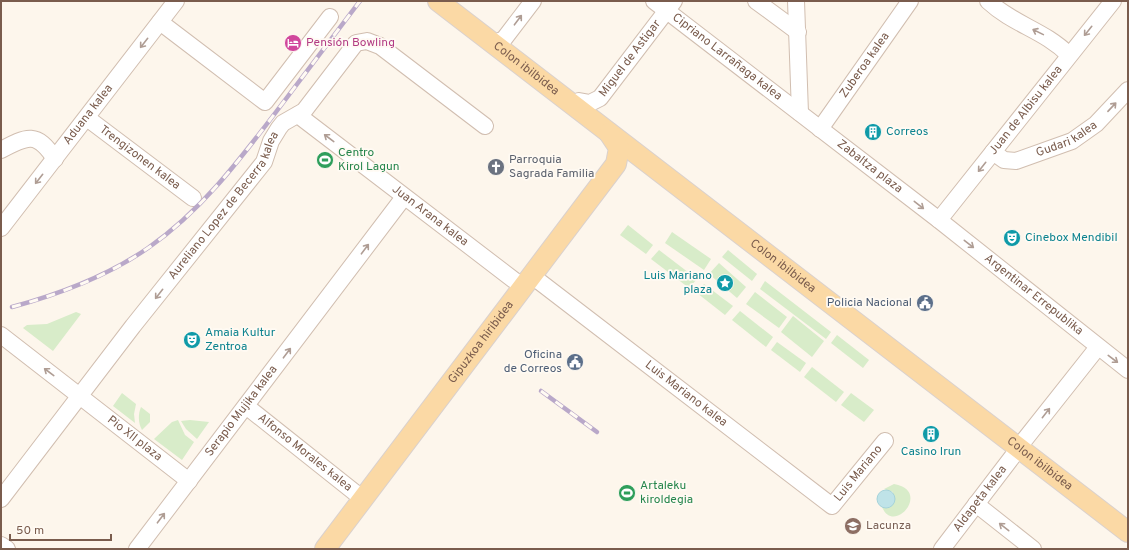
<svg xmlns="http://www.w3.org/2000/svg" width="1129" height="550" viewBox="0 0 1129 550" font-family="Overpass,sans-serif">
<style>
.green{fill:#d8ecc9}
.water{fill:#bfe3e8;stroke:#a5d3da}
.lines{fill:none;stroke-linecap:round;stroke-linejoin:round}
.minor-casing{stroke:#d1beb0;stroke-width:18}
.major-casing{stroke:#dad1cd;stroke-width:22}
.minor{stroke:#fff;stroke-width:16}
.major{stroke:#fbd9a5;stroke-width:20}
.rail-casing{stroke:#b9a8c9;stroke-width:4.5}
.rail{stroke:#fffaf3;stroke-width:3;stroke-dasharray:9;stroke-linecap:butt}
.oneway{stroke:#af9d94}
.labels{text-anchor:middle;dominant-baseline:central;stroke-width:3.5;stroke-linejoin:round;paint-order:stroke}
.hotel-label{font-size:12px;fill:#b23c85;stroke:#fffaf3;text-anchor:start}
.street-label{font-size:12px;fill:#7a5c4d;stroke:#fffaf3}
.culture-label{font-size:12px;fill:#0d838f;stroke:#fffaf3;text-anchor:start}
.leisure-label{font-size:12px;fill:#27864d;stroke:#fffaf3;text-anchor:start}
.worship-label{font-size:12px;fill:#5b616d;stroke:#fffaf3;text-anchor:start}
.service-label{font-size:12px;fill:#4e5e75;stroke:#fffaf3;text-anchor:end}
.education-label{font-size:12px;fill:#785e54;stroke:#fffaf3;text-anchor:start}
</style>
<rect width="100%" height="100%" fill="#fdf6ec"/>
<g class="green">
<polygon points="628,225 653,245 646,254 620,235"/>
<polygon points="672,232 711,259 704,270 665,243"/>
<polygon points="659,250 697,279 689,288 651,259"/>
<polygon points="728,250 757,274 752,281 722,257"/>
<polygon points="719,263 746,287 737,298 709,274"/>
<polygon points="765,281 831,332 826,339 760,289"/>
<polygon points="704,284 733,306 725,315 697,293"/>
<polygon points="755,292 787,317 779,328 746,304"/>
<polygon points="740,311 773,337 766,347 732,320"/>
<polygon points="76,312 81,314 53,351 23,328 27,325 47,324"/>
<polygon points="793,316 824,341 812,357 781,332"/>
<polygon points="837,335 869,360 863,368 831,343"/>
<polygon points="777,342 806,363 800,372 771,350"/>
<polygon points="812,367 844,392 836,402 804,377"/>
<polygon points="122,393 136,404 134,414 135,423 113,406"/>
<polygon points="851,393 874,410 864,422 841,405"/>
<path d="M141,407L150,414V422L142,430C138,423 138,414 141,407Z"/>
<polygon points="178,420 185,435 194,442 182,460 154,439 172,422"/>
<polygon points="190,420 209,422 197,439 186,429 181,421"/>
<path d="M894,484C932,490 894,536 882,507L888,508L893,492L884,489Z"/>
</g>
<circle class="water" cx="886" cy="499" r="9"/>
<g class="lines">
<g class="minor-casing">
<g id="minor">
<path id="s1" d="M654,1L939,220L1128,370"/>
<polyline points="756,1 798,32"/>
<polyline points="796,1 800,113"/>
<path d="M988,1C1014,25 1044,30 1069,55"/>
<polyline points="160,22 265,102 330,17"/>
<polyline points="490,41 497,42 504,39 533,1"/>
<path id="s2" d="M579,101L590,103L600,98L674,1"/>
<path id="s3" d="M298,115L523,287"/>
<path id="s4" d="M87,118L193,198"/>
<path id="s5" d="M820,129L910,1"/>
<path d="M1,150C27,136 37,131 55,159"/>
<path id="s6" d="M993,152L1004,160L1016,161L1072,141L1096,124L1128,90"/>
<path id="s7" d="M939,220L1113,1"/>
<path id="s8" d="M1,228L176,1"/>
<path id="s9" d="M540,282L832,506L885,441"/>
<path id="s10" d="M1,335L189,481"/>
<path id="s11" d="M246,406L363,499"/>
<polyline points="1022,443 1098,347"/>
<path id="s12" d="M1,499L133,326L264,162L271,141L279,128L283,123L304,111L356,43L367,41L380,46L485,126"/>
<polyline points="976,504 1033,549"/>
<polyline points="1,545 7,549"/>
<path id="s13" d="M137,549L404,197"/>
<path id="s14" d="M942,549L1019,448"/>
</g>
</g>
<g class="major-casing">
<g id="major">
<path id="s15" d="M438,1L1128,532"/>
<path id="s16" d="M325,549L616,164L619,148L609,133"/>
</g>
</g>
<use href="#minor" class="minor"/>
<use href="#major" class="major"/>
<g class="rail-casing">
<g id="rail">
<path d="M12,307C60,294 106,277 148,248C200,212 238,162 276,112C304,75 332,38 360,1"/>
<polyline points="541,391 597,432"/>
</g>
</g>
<use href="#rail" class="rail"/>
</g>
<defs><path id="oneway-shaft" d="M-6 0H5M1.5-3L5.5 0L1.5 3" fill="none" stroke-width="1.6" stroke-linecap="round" stroke-linejoin="round"/></defs>
<g class="oneway">
<use href="#oneway-shaft" transform="translate(518 20) rotate(-53)"/>
<use href="#oneway-shaft" transform="translate(1088 31) rotate(129)"/>
<use href="#oneway-shaft" transform="translate(1038 32) rotate(-154)"/>
<use href="#oneway-shaft" transform="translate(144 43) rotate(128)"/>
<use href="#oneway-shaft" transform="translate(1112 107) rotate(-47)"/>
<use href="#oneway-shaft" transform="translate(329 138) rotate(-143)"/>
<use href="#oneway-shaft" transform="translate(982 167) rotate(129)"/>
<use href="#oneway-shaft" transform="translate(39 179) rotate(128)"/>
<use href="#oneway-shaft" transform="translate(919 205) rotate(38)"/>
<use href="#oneway-shaft" transform="translate(969 244) rotate(38)"/>
<use href="#oneway-shaft" transform="translate(365 249) rotate(-53)"/>
<use href="#oneway-shaft" transform="translate(159 294) rotate(128)"/>
<use href="#oneway-shaft" transform="translate(287 353) rotate(-53)"/>
<use href="#oneway-shaft" transform="translate(1113 359) rotate(37)"/>
<use href="#oneway-shaft" transform="translate(49 372) rotate(-143)"/>
<use href="#oneway-shaft" transform="translate(1046 413) rotate(-52)"/>
<use href="#oneway-shaft" transform="translate(161 518) rotate(-53)"/>
<use href="#oneway-shaft" transform="translate(1004 527) rotate(-142)"/>
</g>
<defs>
<g id="hotel-disc" transform="scale(0.9)"><circle r="9.5" fill="#d1479c" stroke="#fffaf3"/><path d="M-6-4.5h1.5V1H6V5H4.5V3h-9V5H-6ZM-4 0a1.8 1.8 0 1 1 3.6 0ZM.5 0V-2.5h3Q6-2.5 6 0Z" fill="#fff"/></g>
<g id="building-disc" transform="scale(0.9)"><circle r="9.5" fill="#0f9aa8" stroke="#fffaf3"/><path d="M-4-6H4V6H1V3H-1V6H-4ZM-2.5-4.3h1.7v1.8h-1.7ZM.8-4.3h1.7v1.8H.8ZM-2.5-1h1.7V.8h-1.7ZM.8-1h1.7V.8H.8Z" fill="#fff"/></g>
<g id="stadium-disc" transform="scale(0.9)"><circle r="9.5" fill="#2e9e5b" stroke="#fffaf3"/><path d="M0-5a6.5 5 0 1 0 0 10a6.5 5 0 1 0 0-10ZM-3.5-1.8h7v3.6h-7Z" fill="#fff"/></g>
<g id="church-disc" transform="scale(0.9)"><circle r="9.5" fill="#6b7280" stroke="#fffaf3"/><path d="M-1.2-6h2.4v3.5h3.3v2.4h-3.3V6h-2.4V-.1h-3.3v-2.4h3.3Z" fill="#fff"/></g>
<g id="theatre-disc" transform="scale(0.9)"><circle r="9.5" fill="#0f9aa8" stroke="#fffaf3"/><path d="M-5-5.5Q0-4 5-5.5V0Q5 5 0 6Q-5 5-5 0ZM-3.3-2.5H-1v1.5H-3.3ZM1-2.5H3.3v1.5H1ZM-2.8 1Q0 5.5 2.8 1Z" fill="#fff"/></g>
<g id="sight-disc" transform="scale(0.9)"><circle r="9.5" fill="#0f9aa8" stroke="#fffaf3"/><path d="M0-6L1.8-2.2L6-1.7L2.9 1.2L3.7 5.4L0 3.3L-3.7 5.4L-2.9 1.2L-6-1.7L-1.8-2.2Z" fill="#fff"/></g>
<g id="civic-disc" transform="scale(0.9)"><circle r="9.5" fill="#5c6f8a" stroke="#fffaf3"/><path d="M-.6-6.5H3V-4.5H.6V-3L4-1V1h2V6H-6V1h2V-1L-.6-3ZM-1.2 2.5V6h2.4V2.5Z" fill="#fff"/></g>
<g id="school-disc" transform="scale(0.9)"><circle r="9.5" fill="#8d6e63" stroke="#fffaf3"/><path d="M0-5L7-2L0 1L-7-2ZM-4 1L0 2.5L4 1V4Q0 6-4 4Z" fill="#fff"/></g>
</defs>
<g fill-rule="evenodd">
<use href="#hotel-disc" x="293" y="43"/>
<use href="#building-disc" x="873" y="132"/>
<use href="#stadium-disc" x="325" y="160"/>
<use href="#church-disc" x="496" y="167"/>
<use href="#theatre-disc" x="1012" y="238"/>
<use href="#sight-disc" x="725" y="283"/>
<use href="#civic-disc" x="925" y="303"/>
<use href="#theatre-disc" x="192" y="340"/>
<use href="#civic-disc" x="575" y="362"/>
<use href="#building-disc" x="931" y="434"/>
<use href="#stadium-disc" x="627" y="493"/>
<use href="#school-disc" x="853" y="526"/>
</g>
<g class="labels">
<g class="hotel-label">
<text x="306" y="43">Pensión Bowling</text>
</g>
<g class="street-label">
<text stroke="none"><textPath href="#s1" startOffset="92">Cipriano Larrañaga kalea</textPath></text>
<text stroke="none"><textPath href="#s2" startOffset="72">Miguel de Astigar</textPath></text>
<text stroke="none"><textPath href="#s5" startOffset="78">Zuberoa kalea</textPath></text>
<text stroke="none"><textPath href="#s15" startOffset="111">Colon ibilbidea</textPath></text>
<text stroke="none"><textPath href="#s7" startOffset="140">Juan de Albisu kalea</textPath></text>
<text stroke="none"><textPath href="#s8" startOffset="143">Aduana kalea</textPath></text>
<text stroke="none"><textPath href="#s6" startOffset="81">Gudari kalea</textPath></text>
<text stroke="none"><textPath href="#s4" startOffset="66">Trengizonen kalea</textPath></text>
<text stroke="none"><textPath href="#s1" startOffset="272">Zabaltza plaza</textPath></text>
<text stroke="none"><textPath href="#s12" startOffset="369">Aureliano Lopez de Becerra kalea</textPath></text>
<text stroke="none"><textPath href="#s3" startOffset="166">Juan Arana kalea</textPath></text>
<text stroke="none"><textPath href="#s15" startOffset="435">Colon ibilbidea</textPath></text>
<text stroke="none"><textPath href="#s1" startOffset="480">Argentinar Errepublika</textPath></text>
<text stroke="none"><textPath href="#s16" startOffset="259">Gipuzkoa hiribidea</textPath></text>
<text stroke="none"><textPath href="#s9" startOffset="184">Luis Mariano kalea</textPath></text>
<text stroke="none"><textPath href="#s13" startOffset="173">Serapio Mujika kalea</textPath></text>
<text stroke="none"><textPath href="#s10" startOffset="169">Pio XII plaza</textPath></text>
<text stroke="none"><textPath href="#s11" startOffset="75">Alfonso Morales kalea</textPath></text>
<text stroke="none"><textPath href="#s15" startOffset="759">Colon ibilbidea</textPath></text>
<text stroke="none"><textPath href="#s9" startOffset="410">Luis Mariano</textPath></text>
<text stroke="none"><textPath href="#s14" startOffset="63">Aldapeta kalea</textPath></text>
</g>
<g class="culture-label">
<text x="886" y="132">Correos</text>
<text x="1025" y="238">Cinebox Mendibil</text>
<text x="712" y="276" text-anchor="end">Luis Mariano<tspan x="712" dy="14">plaza</tspan></text>
<text x="205" y="333">Amaia Kultur<tspan x="205" dy="14">Zentroa</tspan></text>
<text x="931" y="452" text-anchor="middle">Casino Irun</text>
</g>
<g class="leisure-label">
<text x="338" y="153">Centro<tspan x="338" dy="14">Kirol Lagun</tspan></text>
<text x="640" y="486">Artaleku<tspan x="640" dy="14">kiroldegia</tspan></text>
</g>
<g class="worship-label">
<text x="509" y="160">Parroquia<tspan x="509" dy="14">Sagrada Familia</tspan></text>
</g>
<g class="service-label">
<text x="912" y="303">Policia Nacional</text>
<text x="562" y="355">Oficina<tspan x="562" dy="14">de Correos</tspan></text>
</g>
<g class="education-label">
<text x="866" y="526">Lacunza</text>
</g>
</g>
<rect width="1129" height="550" fill="none" stroke="#7a5c4d" stroke-width="4"/>
<path d="M10 534v6h101v-6" fill="none" stroke="#7a5c4d" stroke-width="2"/>
<text x="16" y="534" font-size="12" fill="#7a5c4d" stroke="#fffaf3" stroke-width="3" paint-order="stroke">50 m</text>
</svg>
